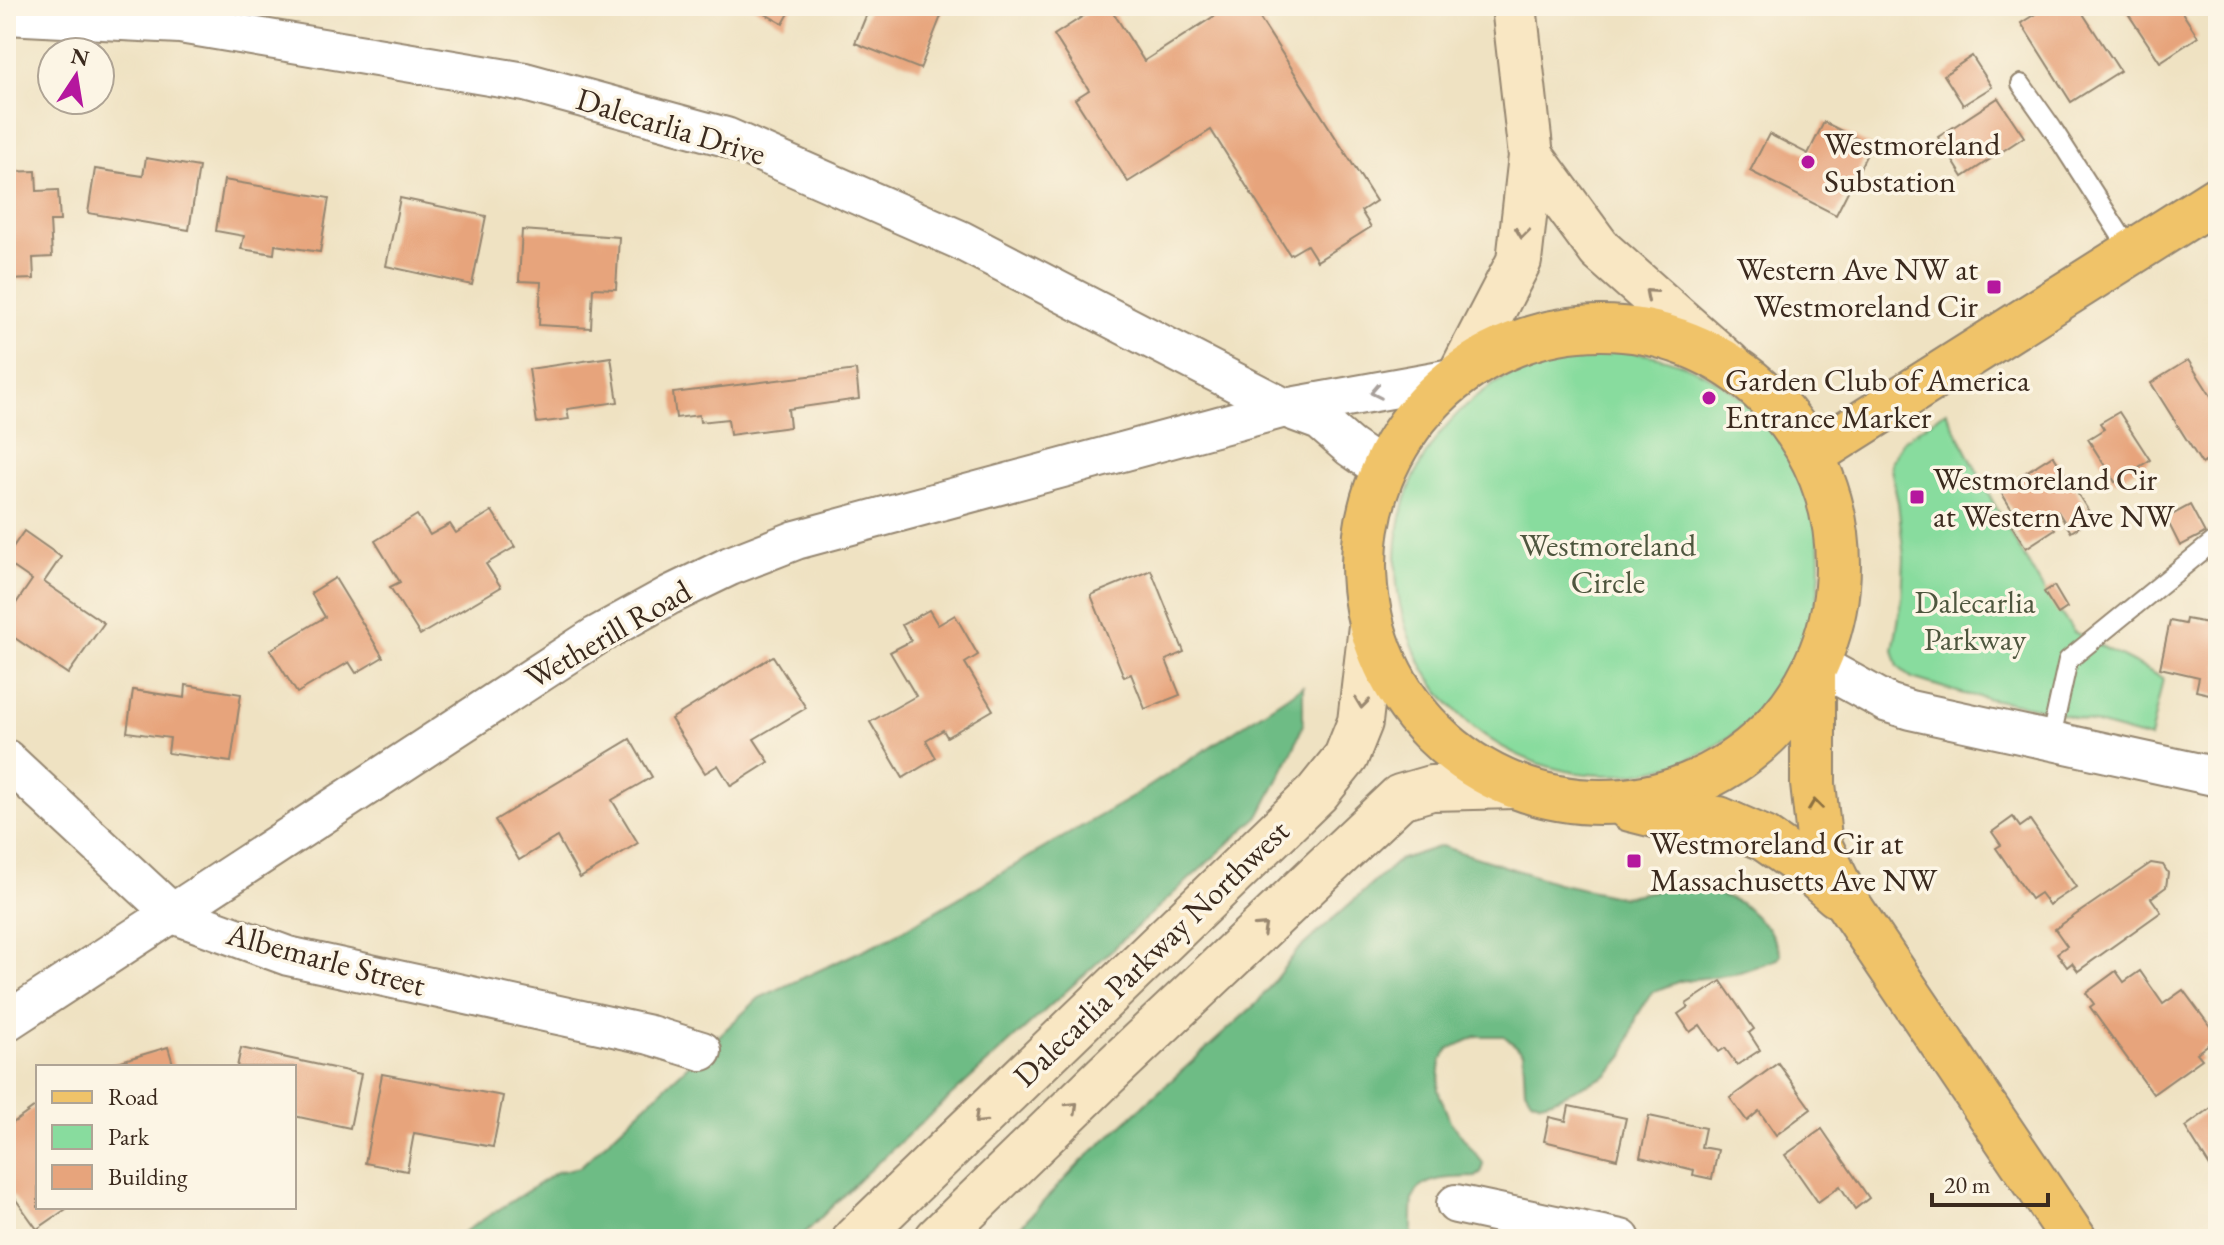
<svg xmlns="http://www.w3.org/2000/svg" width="2224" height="1245" viewBox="0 0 2224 1245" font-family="'EB Garamond',serif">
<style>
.green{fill:#88dc9e;stroke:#62835e;stroke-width:2}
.forest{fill:#6ebc85;stroke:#547352;stroke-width:2}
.building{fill:#e7a47c}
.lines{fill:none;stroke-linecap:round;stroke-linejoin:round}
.lane-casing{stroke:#958670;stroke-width:22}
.street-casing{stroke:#958670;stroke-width:42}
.secondary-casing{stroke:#958670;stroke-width:48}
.primary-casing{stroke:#958670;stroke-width:48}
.lane{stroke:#fff;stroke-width:18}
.street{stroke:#fff;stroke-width:38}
.secondary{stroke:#f9e7c3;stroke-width:44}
.primary{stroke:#f0c369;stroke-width:44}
.oneway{stroke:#9a8870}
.oneway2{stroke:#a79f9a}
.oneway3{stroke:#8c6f40}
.poi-dot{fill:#b5179e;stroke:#fcf5e5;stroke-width:3}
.labels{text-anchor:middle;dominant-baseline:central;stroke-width:7;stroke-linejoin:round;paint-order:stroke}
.street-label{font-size:32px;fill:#3b2a1e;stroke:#fcf5e5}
.poi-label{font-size:32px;fill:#3b2a1e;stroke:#fcf5e5;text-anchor:start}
.park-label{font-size:32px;fill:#4e563e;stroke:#fcf5e5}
</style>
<rect width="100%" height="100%" fill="#fcf5e5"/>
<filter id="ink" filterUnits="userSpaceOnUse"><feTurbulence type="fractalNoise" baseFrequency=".0125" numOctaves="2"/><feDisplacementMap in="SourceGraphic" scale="16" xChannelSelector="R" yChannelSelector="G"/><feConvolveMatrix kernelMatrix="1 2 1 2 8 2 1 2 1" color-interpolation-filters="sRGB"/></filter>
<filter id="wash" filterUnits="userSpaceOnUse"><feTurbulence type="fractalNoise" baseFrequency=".006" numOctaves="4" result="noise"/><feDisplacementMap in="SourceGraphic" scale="32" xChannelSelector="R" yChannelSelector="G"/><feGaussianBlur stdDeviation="1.8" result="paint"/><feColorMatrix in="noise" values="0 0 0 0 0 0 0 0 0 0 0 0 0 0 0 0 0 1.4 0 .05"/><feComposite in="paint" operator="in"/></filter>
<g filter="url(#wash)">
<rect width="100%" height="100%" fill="#efe2c2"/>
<g class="green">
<circle cx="1608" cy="563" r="212"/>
<polygon points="1946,411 1994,504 2041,586 2074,632 2163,678 2150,739 2044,709 1964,694 1912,678 1898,667 1893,650 1902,600 1904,558 1898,502 1891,469 1892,461 1903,441"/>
</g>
<g class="forest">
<polygon points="1303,686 1303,724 1294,748 1260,815 864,1175 799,1239 453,1239 557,1172 580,1167 759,998 889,938 1136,795"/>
<path d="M1441,846L1557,883L1621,897L1664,889L1709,890L1741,903L1768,928L1781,954L1778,959L1734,974L1680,981L1652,992L1637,1016L1624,1056L1608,1075L1552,1100L1541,1103L1531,1099L1525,1089L1523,1052L1504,1036H1477L1449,1049L1441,1061L1438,1090L1450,1121L1483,1163L1482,1171L1476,1177C1457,1178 1418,1175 1413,1200C1411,1212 1413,1226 1411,1239H1008L1082,1161L1257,1003L1297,951L1399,860Z"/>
</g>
<g id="blocks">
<g class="building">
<polygon points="751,6 793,6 783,24"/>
<polygon points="870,6 945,6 920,69 855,43"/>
<polygon points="1099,6 1109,6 1144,61 1230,6 1252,6 1376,201 1361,211 1371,227 1317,261 1307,245 1290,255 1211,130 1128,182 1075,99 1089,90 1054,35"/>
<polygon points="2048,6 2078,6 2120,71 2071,102 2021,23"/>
<polygon points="2123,6 2178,6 2198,37 2160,62"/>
<polygon points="1972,56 1992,87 1963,105 1944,75"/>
<polygon points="1998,98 2024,137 1963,177 1938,137"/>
<polygon points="1824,122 1871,146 1836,215 1750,171 1769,134 1808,154"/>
<polygon points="146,158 199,167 189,230 88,213 95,169 143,176"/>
<polygon points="36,171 37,191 58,190 60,221 50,221 52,257 33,258 34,279 6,280 6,172"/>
<polygon points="224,180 329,198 320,252 275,245 274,254 241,249 244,236 216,231"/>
<polygon points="400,198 486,216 472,285 386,266"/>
<polygon points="522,230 619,237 616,289 593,288 591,328 539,325 541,282 519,281"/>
<polygon points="611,357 618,402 567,409 569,419 537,423 529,369"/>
<polygon points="2188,360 2218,407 2218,453 2202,464 2151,383"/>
<polygon points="856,370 859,399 788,409 790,427 730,435 728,419 700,422 699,415 676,418 673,393"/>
<polygon points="2119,412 2150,460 2115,482 2088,439 2104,429 2100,423"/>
<polygon points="2053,455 2093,518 2071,532 2058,512 2048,519 2055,529 2026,548 2012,526 2019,521 1999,489"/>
<polygon points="2190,505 2205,533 2180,546 2166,518"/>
<polygon points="492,511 515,547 486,564 501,587 420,635 390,587 400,582 375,541 417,515 430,535 450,524 456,533"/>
<polygon points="24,531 61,557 44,582 104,623 68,674 6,632 6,618 32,580 6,562 6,557"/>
<polygon points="1151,570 1184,652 1166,660 1180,695 1145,709 1131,674 1124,677 1091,595"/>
<polygon points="335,578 383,657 356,673 349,662 297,693 270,650 325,617 311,593"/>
<polygon points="2054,586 2067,608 2058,614 2044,592"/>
<polygon points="929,610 938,625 955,615 978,655 965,663 993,710 947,737 943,730 926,740 936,758 903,778 870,722 916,696 890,652 911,641 902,625"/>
<polygon points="2186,619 2208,623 2209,619 2218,621 2218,696 2196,691 2199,677 2160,668 2170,621 2185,624"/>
<polygon points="773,656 806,708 754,739 769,762 731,786 718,765 705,773 671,719"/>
<polygon points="186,685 241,694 231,762 168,753 170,738 127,732 133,690 185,698"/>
<polygon points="630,739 652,777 612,800 638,843 580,878 557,837 519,860 495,820"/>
<polygon points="2013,817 2020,827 2030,820 2076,887 2049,905 2040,893 2031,899 1996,848 2001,845 1992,832"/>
<polygon points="2151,863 2163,865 2168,873 2166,887 2151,898 2161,912 2078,971 2072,963 2067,967 2057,953 2067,946 2055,929"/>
<polygon points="2116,971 2124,982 2140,971 2163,1004 2183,990 2218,1037 2197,1053 2202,1059 2153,1094 2090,1007 2094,1004 2086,993"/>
<polygon points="1721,981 1754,1029 1749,1033 1760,1050 1737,1065 1725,1048 1719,1052 1700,1025 1690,1032 1678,1014 1688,1007 1686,1004"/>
<polygon points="168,1047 174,1067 104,1067 104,1066"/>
<polygon points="241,1048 361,1074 350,1128 294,1116 294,1067 237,1067"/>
<polygon points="1778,1063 1811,1109 1776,1135 1759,1111 1747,1121 1730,1098"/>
<polygon points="382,1074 503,1096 493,1147 414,1133 407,1171 365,1163"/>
<polygon points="2218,1103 2218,1179 2185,1127"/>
<polygon points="1569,1106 1626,1118 1617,1159 1544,1141 1549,1117 1566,1121"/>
<polygon points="35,1107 38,1111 38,1207 69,1207 37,1229 6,1186 6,1128"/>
<polygon points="1649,1116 1705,1128 1701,1147 1718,1150 1712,1179 1693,1175 1694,1170 1640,1157"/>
<polygon points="1822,1129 1869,1198 1855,1209 1840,1186 1818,1202 1785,1155"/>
</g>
</g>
</g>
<g filter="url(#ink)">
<use href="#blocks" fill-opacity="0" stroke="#958670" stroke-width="2"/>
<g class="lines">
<g class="lane-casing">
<g id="lane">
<polyline points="2021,84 2052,128 2132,253"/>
<polyline points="2050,742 2068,660 2218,538"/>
</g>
</g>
<g class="street-casing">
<g id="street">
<polyline points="6,15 180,24 525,82 726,137 960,240 1285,408 1320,421 1350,447 1382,469"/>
<polyline points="1819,665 1888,703 1910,710 2218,777"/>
<polyline points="6,759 173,914 288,956 650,1035 702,1051"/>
<polyline points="6,1022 596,636 670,595 730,566 796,540 1285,408 1452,378"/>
<polyline points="1456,1204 1621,1239"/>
</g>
</g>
<g class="secondary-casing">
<g id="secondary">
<polyline points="1531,156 1600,250 1729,364"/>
<polyline points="1462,371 1519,261 1531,156 1514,6"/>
<polyline points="855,1239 1317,793 1346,757 1360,722 1371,626"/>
<polyline points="937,1239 1106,1075 1400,797 1431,788 1516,786"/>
</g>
</g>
<g class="primary-casing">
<g id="primary">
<circle cx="1601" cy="565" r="237"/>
<polyline points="1812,455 2218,198"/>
<polyline points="1813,675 1813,784 1820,846 1848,904 2074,1239"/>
<polyline points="1630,809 1662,817 1719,819 1765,839 1801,864 1837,895"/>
</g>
</g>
<use href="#lane" class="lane"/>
<use href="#street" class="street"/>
<use href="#secondary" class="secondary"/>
<use href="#primary" class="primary"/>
</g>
<defs><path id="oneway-chevron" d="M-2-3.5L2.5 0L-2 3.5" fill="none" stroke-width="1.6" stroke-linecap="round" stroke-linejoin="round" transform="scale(2)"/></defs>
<g class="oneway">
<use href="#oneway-chevron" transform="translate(1522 233) rotate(97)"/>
<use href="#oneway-chevron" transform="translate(1650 294) rotate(-139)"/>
<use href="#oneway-chevron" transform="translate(1362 703) rotate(97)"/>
<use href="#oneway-chevron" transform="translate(1262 928) rotate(-43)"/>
<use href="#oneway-chevron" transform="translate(1073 1107) rotate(-44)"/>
<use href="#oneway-chevron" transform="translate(979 1119) rotate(136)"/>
</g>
<use class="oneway2" href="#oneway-chevron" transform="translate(1376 392) rotate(169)"/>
<use class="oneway3" href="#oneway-chevron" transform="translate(1815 805) rotate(-97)"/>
</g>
<g class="poi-dot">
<circle cx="1808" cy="162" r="8"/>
<rect x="1986" y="279" width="16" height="16" rx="4"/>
<circle cx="1709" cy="398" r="8"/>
<rect x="1909" y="489" width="16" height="16" rx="4"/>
<rect x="1626" y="853" width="16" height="16" rx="4"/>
</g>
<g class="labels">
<g class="street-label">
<text transform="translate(671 126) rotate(17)">Dalecarlia Drive</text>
<text transform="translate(608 634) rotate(-30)">Wetherill Road</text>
<text transform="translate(1151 953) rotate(-44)">Dalecarlia Parkway Northwest</text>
<text transform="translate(326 959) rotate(15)">Albemarle Street</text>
</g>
<g class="poi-label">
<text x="1824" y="144">Westmoreland<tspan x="1824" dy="37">Substation</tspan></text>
<text x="1978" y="269" text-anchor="end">Western Ave NW at<tspan x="1978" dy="37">Westmoreland Cir</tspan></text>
<text x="1725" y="380">Garden Club of America<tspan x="1725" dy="37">Entrance Marker</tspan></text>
<text x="1933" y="479">Westmoreland Cir<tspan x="1933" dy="37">at Western Ave NW</tspan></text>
<text x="1650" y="843">Westmoreland Cir at<tspan x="1650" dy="37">Massachusetts Ave NW</tspan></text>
</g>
<g class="park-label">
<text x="1608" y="545">Westmoreland<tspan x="1608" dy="37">Circle</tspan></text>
<text x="1975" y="602">Dalecarlia<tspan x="1975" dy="37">Parkway</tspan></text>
</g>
</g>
<rect width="2224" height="1245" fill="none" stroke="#fcf5e5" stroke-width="32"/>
<rect x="36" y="1065" width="260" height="144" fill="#fcf5e5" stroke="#afa495" stroke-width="2"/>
<rect x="52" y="1091" width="40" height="12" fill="#f0c369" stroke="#afa495" stroke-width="2"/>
<text x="108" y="1105" font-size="24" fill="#3b2a1e">Road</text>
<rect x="52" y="1125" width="40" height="24" fill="#88dc9e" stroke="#afa495" stroke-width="2"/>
<text x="108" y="1145" font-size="24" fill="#3b2a1e">Park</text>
<rect x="52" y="1165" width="40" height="24" fill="#e7a47c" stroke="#afa495" stroke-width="2"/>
<text x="108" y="1185" font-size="24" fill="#3b2a1e">Building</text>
<g transform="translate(76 76) rotate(12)"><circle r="38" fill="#fcf5e5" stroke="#afa495" stroke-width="2"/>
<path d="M0-6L14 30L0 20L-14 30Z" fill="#b5179e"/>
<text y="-12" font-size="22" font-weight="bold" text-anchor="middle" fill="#3b2a1e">N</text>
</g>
<path d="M1932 1193v12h116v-12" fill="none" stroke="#3b2a1e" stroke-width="4"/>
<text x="1944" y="1193" font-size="24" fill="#3b2a1e" stroke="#fcf5e5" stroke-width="6" paint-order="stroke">20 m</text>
</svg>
